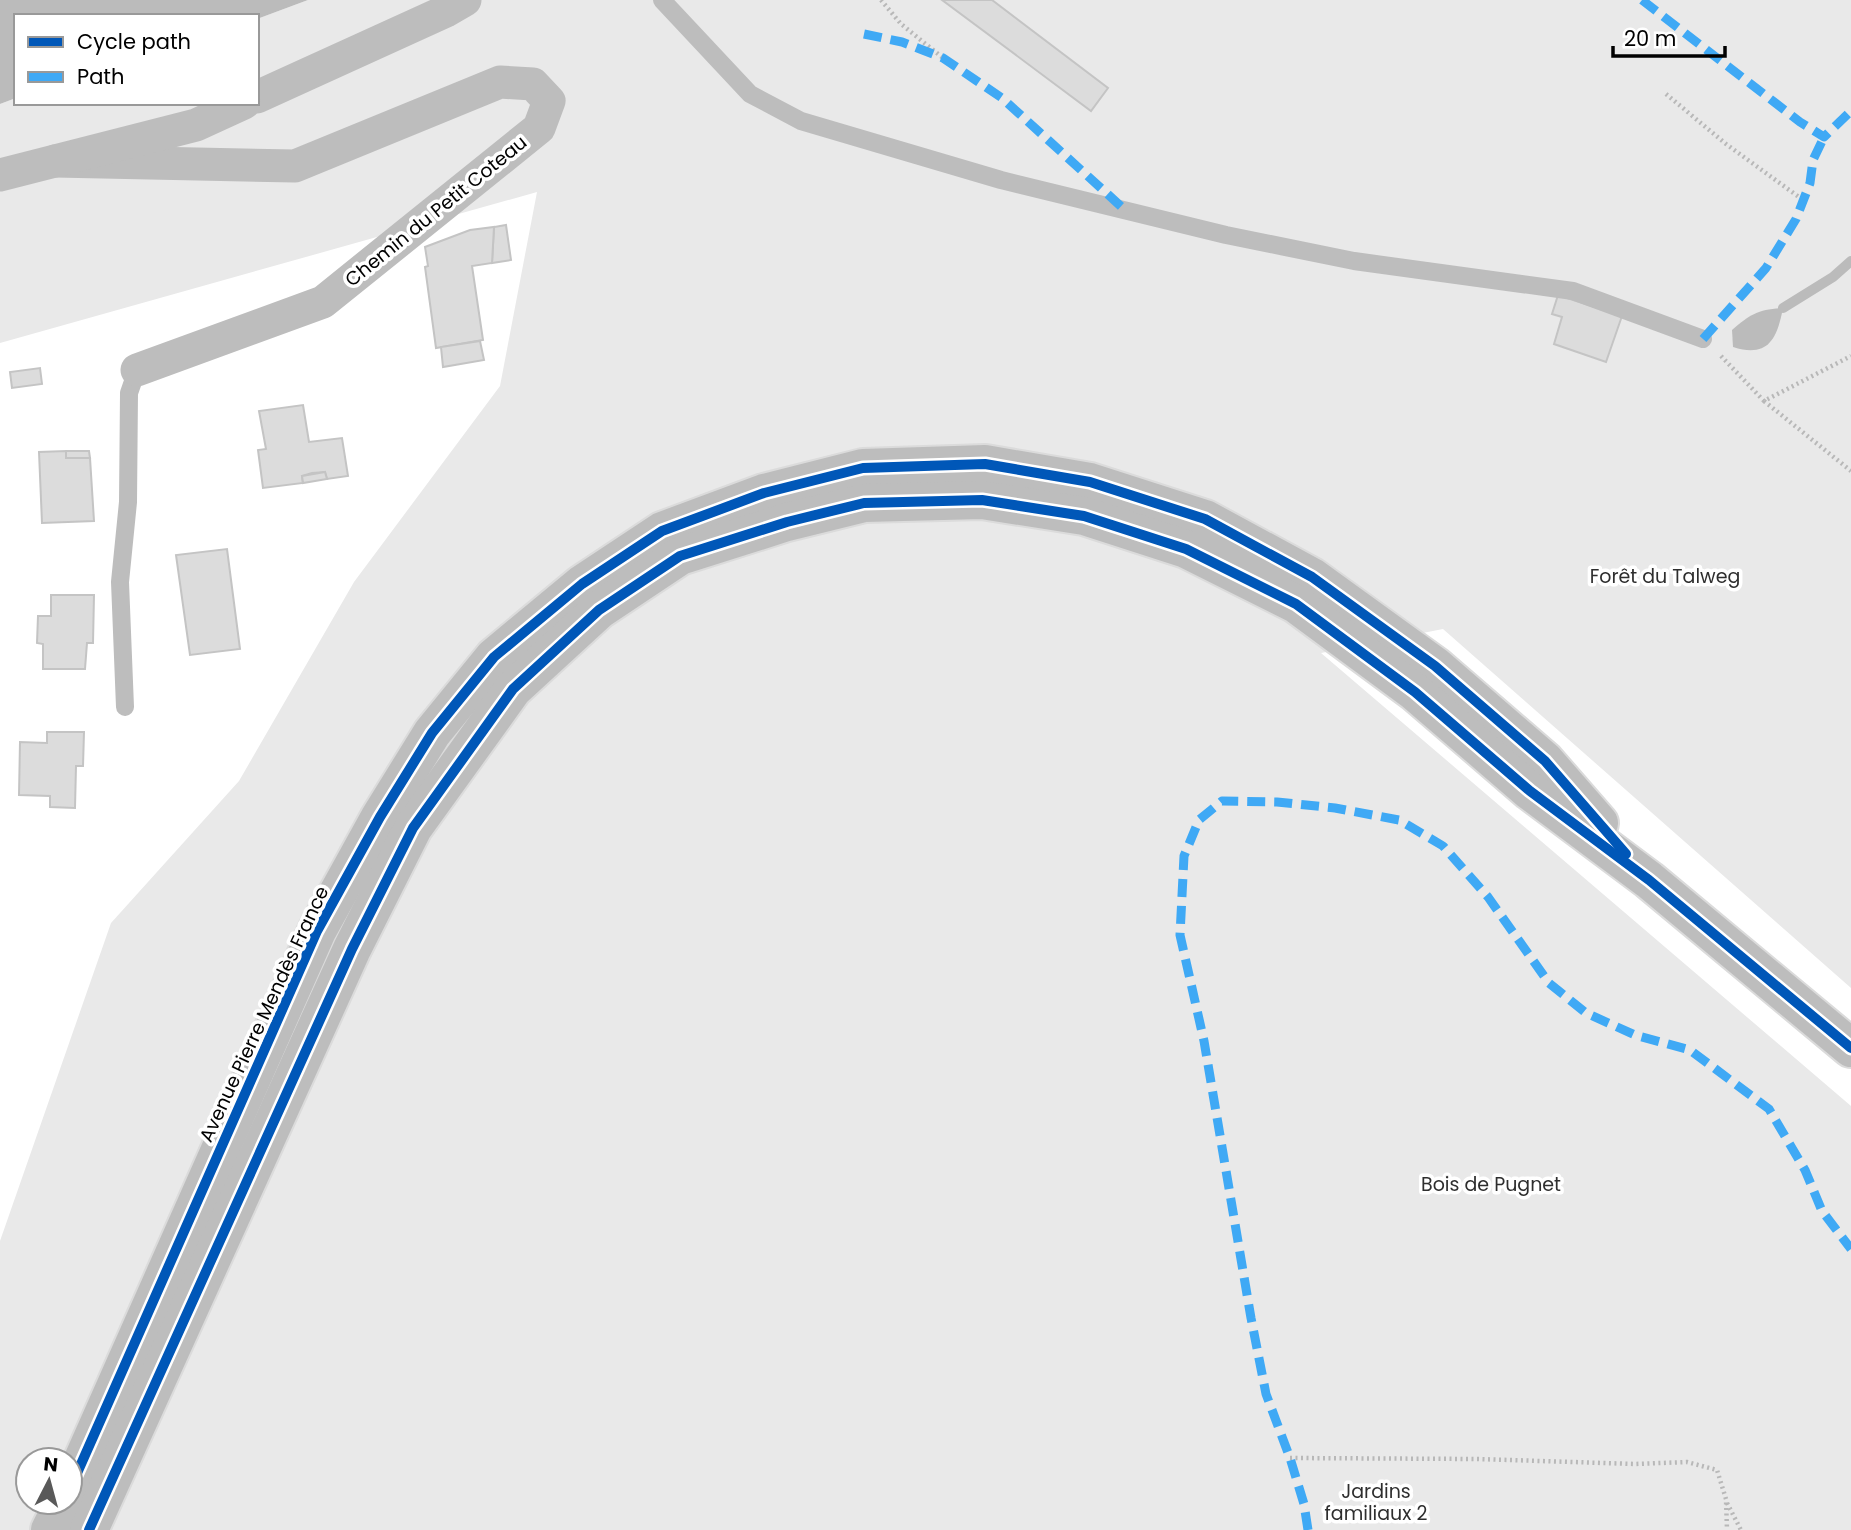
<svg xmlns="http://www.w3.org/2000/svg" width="1851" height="1530" viewBox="0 0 1851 1530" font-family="Poppins,sans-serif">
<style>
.green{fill:#e9e9e9;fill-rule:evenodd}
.water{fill:#bbb}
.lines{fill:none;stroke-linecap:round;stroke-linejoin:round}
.stream{stroke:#bbb;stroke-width:10}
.building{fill:#dcdcdc;stroke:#c4c4c4;stroke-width:2}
.primary-casing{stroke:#dbdbdb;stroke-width:42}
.path{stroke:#b8b8b8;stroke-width:4.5;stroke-dasharray:2 3.5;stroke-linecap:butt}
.lane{stroke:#bdbdbd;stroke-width:18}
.street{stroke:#bdbdbd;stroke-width:33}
.primary{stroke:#bdbdbd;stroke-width:38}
.quiet{stroke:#3fa9f5;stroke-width:9;stroke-dasharray:18 9;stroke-linecap:butt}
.cycleway-casing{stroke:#fff;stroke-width:15}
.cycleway{stroke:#0057b8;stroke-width:10}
.labels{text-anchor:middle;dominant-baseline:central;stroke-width:7;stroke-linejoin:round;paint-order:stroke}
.street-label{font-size:19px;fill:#000;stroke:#fff}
.park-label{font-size:19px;fill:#2e2e2e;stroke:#fff}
</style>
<rect width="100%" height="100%" fill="#fff"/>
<path class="green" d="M308,0H1851V988L1443,629L1321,653L1851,1106V1530H0V1241L111,923L239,781L354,582L500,386L537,192L0,343V104L16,98V103H257V19ZM28,1460H70V1502H28Z"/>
<g class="water">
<polygon points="0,0 308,0 257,19 257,16 16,16 16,98 0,104"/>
<path d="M1783,308C1777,339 1768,358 1733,347L1732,330C1750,314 1759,309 1783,308Z"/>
</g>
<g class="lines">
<polyline class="stream" points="1783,308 1833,277 1851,261"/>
</g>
<g class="building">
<polygon points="942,0 992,0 1108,88 1091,111"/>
<polygon points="506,225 511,260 492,263 494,227"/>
<polygon points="494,227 492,263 472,266 483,340 436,348 425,267 428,266 425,247 470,230"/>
<polygon points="1558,295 1622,316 1606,362 1554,344 1562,317 1552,314"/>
<polygon points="480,341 484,360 443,367 441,347"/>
<polygon points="40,368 42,384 12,388 10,372"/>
<polygon points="303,405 309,442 342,438 348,476 327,479 325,472 312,473 302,476 303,483 263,488 258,450 266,449 259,411"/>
<polygon points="66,451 89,451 90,458 66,458"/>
<polygon points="66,451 66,458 90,458 94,521 42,523 39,452"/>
<polygon points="325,472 327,479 303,483 302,476"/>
<polygon points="227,549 240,649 190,655 176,555"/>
<polygon points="51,595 94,595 93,643 87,643 85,669 43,669 43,644 37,643 38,616 51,616"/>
<polygon points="47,732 84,732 83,766 76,766 75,808 50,807 50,796 19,795 20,742 47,743"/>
</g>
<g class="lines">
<g class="primary-casing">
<g id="primary">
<polyline points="70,1489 317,931 380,817 432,733 494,657 582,584 662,531 764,493 863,468 985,464 1090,482 1205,519 1312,577 1435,666 1545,761 1599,823"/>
<polyline points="50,1530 64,1502"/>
<polyline points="89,1530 352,949 413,828 513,689 599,610 680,556 787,522 864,503 982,500 1084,516 1186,549 1296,604 1415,692 1530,791 1649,880 1851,1048"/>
</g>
</g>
<g class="path">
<polyline points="881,0 901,24 943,58"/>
<polyline points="1666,94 1726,144 1803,200"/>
<polyline points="1721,356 1764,401 1851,356"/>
<polyline points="1764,401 1851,471"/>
<polyline points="1290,1458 1478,1459 1635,1464 1687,1462 1717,1470 1726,1499 1727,1530"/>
<polyline points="1727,1503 1741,1530"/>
</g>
<g class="lane">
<polyline points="662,0 750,94 801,121 1001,180 1226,235 1354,261 1573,291 1703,339"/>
<polyline points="125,707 120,582 128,502 129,393 137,370"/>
</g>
<g class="street">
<polyline points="257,97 446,11 465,0"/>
<polyline points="55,161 295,166 500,82 533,84 549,101 539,128 323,302 137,370"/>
<polyline points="0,175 196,125 244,103"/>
</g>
<use href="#primary" class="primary"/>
<g class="quiet">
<polyline points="1642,0 1800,122 1824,137 1851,111"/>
<polyline points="864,34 902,42 943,58 1002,98 1125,210"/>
<polyline points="1703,339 1766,268 1796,219 1810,183 1813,160 1824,137"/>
<polyline points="1308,1530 1304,1504 1290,1458 1266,1394 1251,1318 1204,1041 1180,935 1184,856 1199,820 1222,801 1277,802 1335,808 1399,820 1443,846 1488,897 1549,983 1586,1013 1635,1035 1690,1050 1769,1109 1805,1170 1822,1211 1851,1249"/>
</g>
<g class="cycleway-casing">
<g id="cycleway">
<polyline points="70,1489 317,931 380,817 432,733 494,657 582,584 662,531 764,493 863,468 985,464 1090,482 1205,519 1312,577 1435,666 1545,761 1626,854"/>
<polyline points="89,1530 352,949 413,828 513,689 599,610 680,556 787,522 864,503 982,500 1084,516 1186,549 1296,604 1415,692 1530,791 1649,880 1851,1048"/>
</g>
</g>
<use href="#cycleway" class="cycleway"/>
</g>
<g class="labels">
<g class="street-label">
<text transform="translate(436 211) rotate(-39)">Chemin du Petit Coteau</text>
<text transform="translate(264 1014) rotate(-65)">Avenue Pierre Mendès France</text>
</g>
<g class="park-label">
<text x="1665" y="576">Forêt du Talweg</text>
<text x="1491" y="1184">Bois de Pugnet</text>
<text x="1376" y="1491">Jardins<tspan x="1376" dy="22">familiaux 2</tspan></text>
</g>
</g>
<rect x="14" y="14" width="245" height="91" fill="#ffffff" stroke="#999999" stroke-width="2"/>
<rect x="28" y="37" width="35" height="10" fill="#0057b8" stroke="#999999" stroke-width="2"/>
<text x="77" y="49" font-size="21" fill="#000000">Cycle path</text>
<rect x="28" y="72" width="35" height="10" fill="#3fa9f5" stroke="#999999" stroke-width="2"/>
<text x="77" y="84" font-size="21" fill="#000000">Path</text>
<g transform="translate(49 1481) rotate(6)"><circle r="33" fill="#ffffff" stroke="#999999" stroke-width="2"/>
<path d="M0-5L12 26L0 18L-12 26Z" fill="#595959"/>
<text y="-10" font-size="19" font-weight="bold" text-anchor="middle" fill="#000000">N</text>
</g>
<path d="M1613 46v10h112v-10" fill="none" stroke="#000000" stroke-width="3.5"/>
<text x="1624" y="46" font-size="21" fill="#000000" stroke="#ffffff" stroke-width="5" paint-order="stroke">20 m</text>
</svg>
